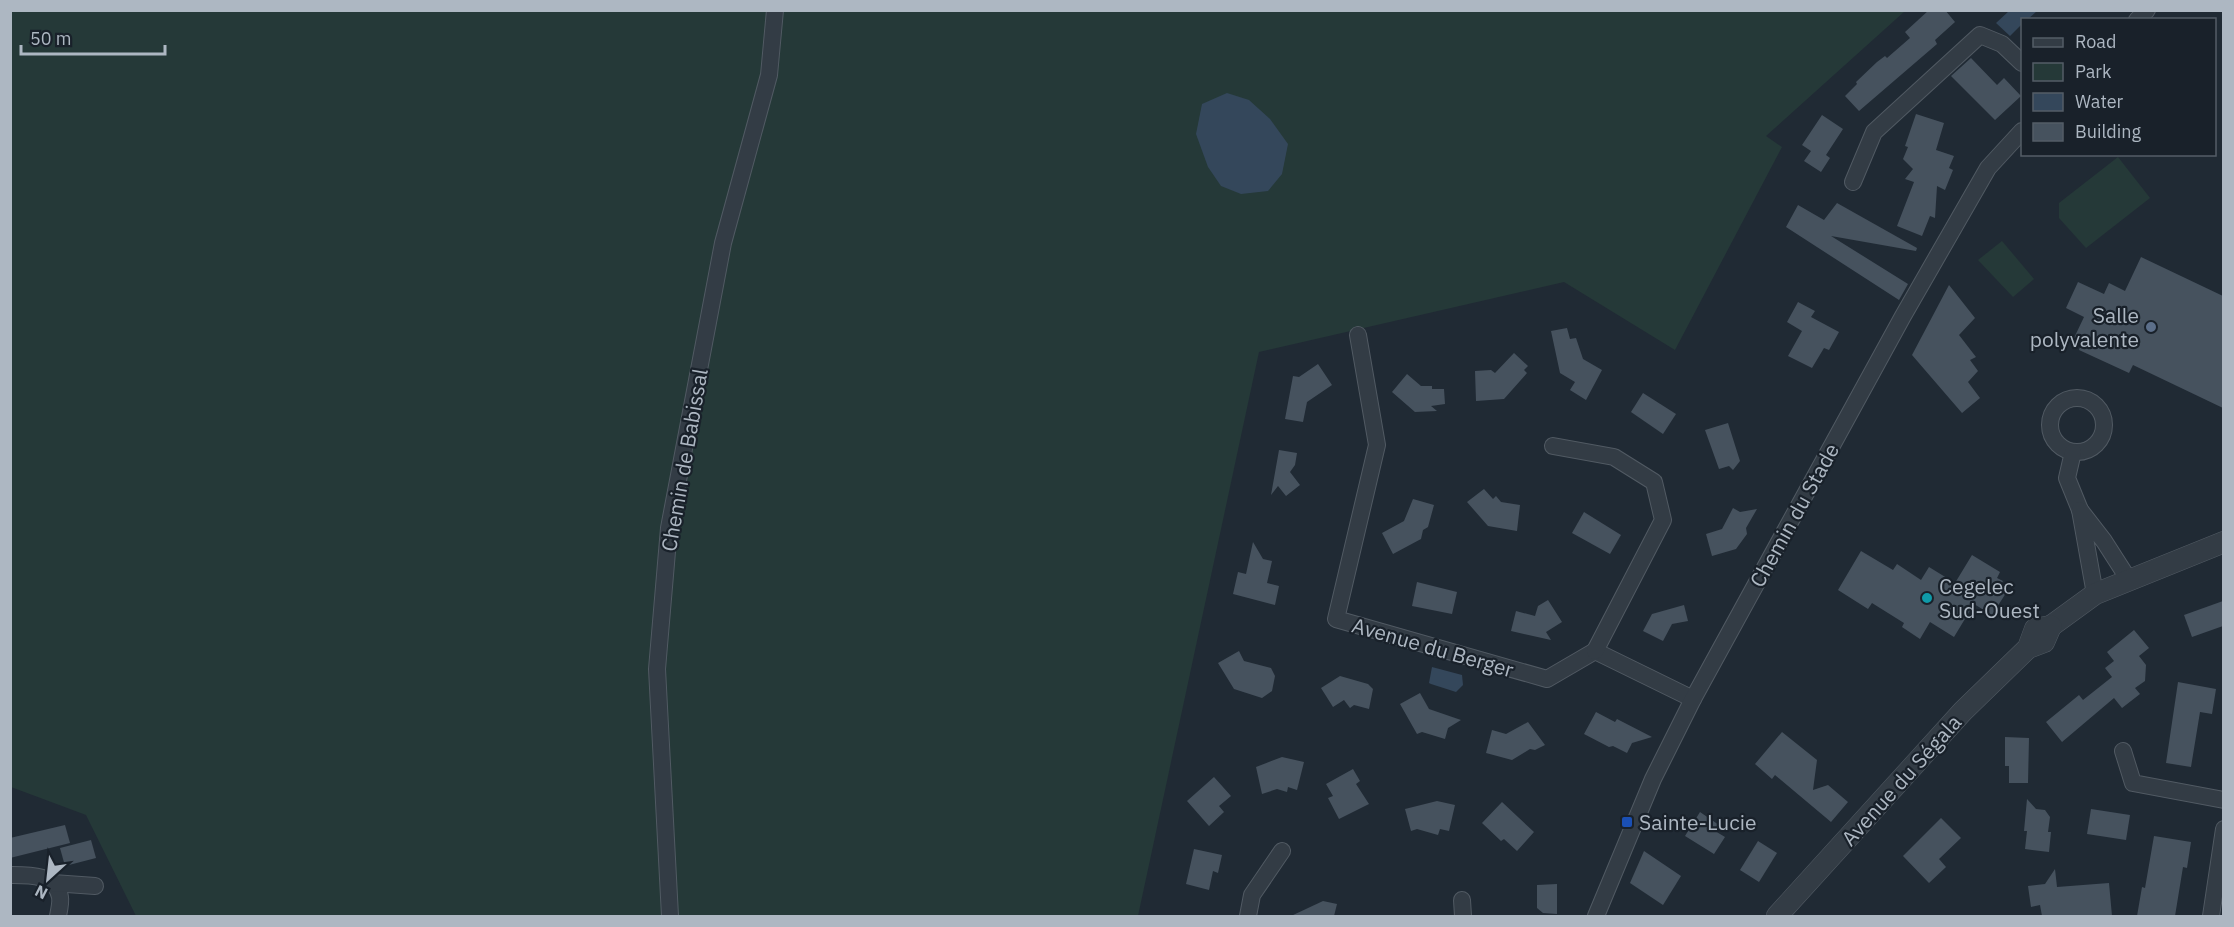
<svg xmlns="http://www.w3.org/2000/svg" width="2234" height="927" viewBox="0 0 2234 927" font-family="'IBM Plex Sans',sans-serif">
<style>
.green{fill:#253938}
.water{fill:#34475b}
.building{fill:#46525e}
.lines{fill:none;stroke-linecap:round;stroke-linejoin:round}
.minor-casing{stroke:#515a63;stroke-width:18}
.tertiary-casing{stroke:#515a63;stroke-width:22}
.minor{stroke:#333c45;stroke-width:16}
.tertiary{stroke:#333c45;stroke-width:21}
.service-dot{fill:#5c6f8a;stroke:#19212a;stroke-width:2}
.culture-dot{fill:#0f9aa8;stroke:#19212a;stroke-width:2}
.transit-dot{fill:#1a4fb4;stroke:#19212a;stroke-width:2}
.labels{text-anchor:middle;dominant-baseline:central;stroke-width:4.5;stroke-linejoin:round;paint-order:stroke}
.poi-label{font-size:21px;fill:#adb7c2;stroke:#19212a;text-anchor:start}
.street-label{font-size:21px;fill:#adb7c2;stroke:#19212a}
</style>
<rect width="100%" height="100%" fill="#202a34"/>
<g class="green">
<polygon points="10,11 1905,11 1766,136 1782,147 1675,350 1564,282 1259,352 1138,916 136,916 86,815 11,787"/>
<polygon points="2118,157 2150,198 2086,248 2059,218 2059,203"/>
<polygon points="2002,241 2034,279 2013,297 1978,260"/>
</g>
<g class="water">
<polygon points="2009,11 2009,10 2037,11 2028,19 2022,20 2022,24 2010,36 1996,23"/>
<polygon points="1227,93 1249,100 1270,119 1288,144 1282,174 1268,191 1241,194 1221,186 1208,167 1196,134 1202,104"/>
<polygon points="1432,667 1462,675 1463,685 1456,692 1431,684 1429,683"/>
</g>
<g class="building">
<polygon points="1929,10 1945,10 1955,22 1935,40 1937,44 1859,111 1845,96 1857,84 1856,82 1877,62 1885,56 1887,58 1910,38 1905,32"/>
<polygon points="1971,58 1997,85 2004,78 2021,96 1995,120 1951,76"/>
<polygon points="1916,114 1944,123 1936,150 1954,156 1949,168 1953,170 1945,190 1937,186 1935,218 1930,216 1922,236 1897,226 1914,182 1905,179 1913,169 1903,159 1908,147 1905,146"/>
<polygon points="1822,115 1843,129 1826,155 1830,158 1821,172 1804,161 1811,151 1802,145"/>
<polygon points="1837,203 1917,248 1916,251 1831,236 1908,284 1899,300 1786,227 1798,205 1824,220"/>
<polygon points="2141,257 2223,296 2223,408 2133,365 2129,373 2079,350 2082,341 2074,338 2084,317 2066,308 2078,282 2104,294 2109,283 2125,291"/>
<polygon points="1949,285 1975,318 1959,335 1976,357 1970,360 1978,371 1968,382 1980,398 1962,413 1912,355"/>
<polygon points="1798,302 1815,311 1811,317 1839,332 1829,350 1824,348 1812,368 1788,356 1802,331 1787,322"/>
<polygon points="1567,328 1570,339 1576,338 1583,359 1602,370 1586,400 1570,390 1575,382 1560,373 1551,331"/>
<polygon points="1514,353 1528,366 1524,370 1527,373 1504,399 1476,401 1475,371 1491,370 1495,373"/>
<polygon points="1318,364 1332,385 1307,402 1303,422 1285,419 1293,376 1299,377"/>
<polygon points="1407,374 1421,386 1432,386 1432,389 1444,389 1445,404 1431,406 1437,411 1415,412 1392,392"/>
<polygon points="1643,393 1676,414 1663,434 1631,412"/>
<polygon points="1728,423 1740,461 1733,470 1729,466 1719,469 1705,430"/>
<polygon points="1279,450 1297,453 1295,465 1290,472 1300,485 1286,496 1278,486 1271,495"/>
<polygon points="1484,489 1493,499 1496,496 1501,502 1520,505 1517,531 1488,526 1467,502"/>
<polygon points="1413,499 1434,505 1428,527 1423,530 1421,539 1393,554 1382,533 1404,521"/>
<polygon points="1733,508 1740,512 1757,509 1746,528 1747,534 1736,549 1712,556 1706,534 1722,529"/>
<polygon points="1584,512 1621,535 1610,554 1572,533"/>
<polygon points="1253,542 1263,559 1272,561 1267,583 1279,586 1275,605 1233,594 1238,572 1246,574"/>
<polygon points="1861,551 1893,570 1897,564 1921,580 1929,567 1955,583 1972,555 2000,572 1997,578 2003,581 1998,589 2006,593 1992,615 1974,604 1954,637 1930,622 1920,639 1902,627 1904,623 1872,603 1868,609 1838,590"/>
<polygon points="1417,582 1457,592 1452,614 1412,606"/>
<polygon points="1548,600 1562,622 1546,632 1551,640 1511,631 1516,611 1535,616 1538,606"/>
<polygon points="2223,601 2223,626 2192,637 2184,615"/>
<polygon points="1684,605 1688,621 1672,624 1663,641 1643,631 1652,614"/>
<polygon points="2134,630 2149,648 2139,656 2146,665 2145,681 2135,688 2140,694 2122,708 2114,698 2062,742 2046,722 2079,695 2083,700 2112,677 2105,668 2114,661 2107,652"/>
<polygon points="1239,651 1244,661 1271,668 1275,676 1272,691 1262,698 1234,689 1218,663"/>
<polygon points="1340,676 1368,684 1373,689 1369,709 1354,705 1350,708 1344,700 1333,707 1321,688"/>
<polygon points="2178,682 2216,689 2212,714 2200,712 2191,767 2166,763"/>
<polygon points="1420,693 1429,709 1461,720 1448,728 1445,739 1422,732 1417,734 1400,704"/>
<polygon points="1596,712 1615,722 1617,719 1652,737 1632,743 1627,753 1613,746 1609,747 1584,734"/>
<polygon points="1528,722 1545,745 1535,750 1530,749 1512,760 1486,753 1492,730 1506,734"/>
<polygon points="1782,732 1817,760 1813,790 1828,785 1848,802 1831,822 1775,775 1772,779 1755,764"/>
<polygon points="2005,737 2029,738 2028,783 2009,783 2009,766 2005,766"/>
<polygon points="1282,757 1304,762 1297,790 1288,787 1287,792 1277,789 1262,794 1256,767"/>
<polygon points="1353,769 1360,781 1356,784 1369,804 1339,819 1328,798 1333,796 1326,784"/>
<polygon points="1214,777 1231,796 1219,806 1224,812 1209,826 1187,801"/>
<polygon points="2027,799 2036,809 2045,810 2050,817 2048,832 2051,832 2049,852 2025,849 2027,831 2024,831"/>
<polygon points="1437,801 1455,805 1449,831 1440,829 1438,835 1417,829 1411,831 1405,809"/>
<polygon points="1502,802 1534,832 1517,851 1504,839 1501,841 1482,823"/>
<polygon points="2091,809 2130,815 2126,840 2087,834"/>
<polygon points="1700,812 1719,825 1715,831 1725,837 1714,854 1685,836"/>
<polygon points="1941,818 1961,838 1939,859 1946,867 1929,883 1903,856"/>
<polygon points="65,825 70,843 10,858 10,838"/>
<polygon points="2154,836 2191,842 2187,868 2183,867 2175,916 2137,916 2142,887 2145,888"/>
<polygon points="91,840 96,858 65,866 60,848"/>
<polygon points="1758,841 1777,853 1759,882 1740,870"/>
<polygon points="1194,849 1222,855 1218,873 1213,871 1209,890 1186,884"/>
<polygon points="1644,851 1681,876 1663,905 1630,883"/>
<polygon points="2055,869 2057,887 2109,883 2112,916 2042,916 2040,905 2031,907 2028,886 2045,884"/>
<polygon points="1557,884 1557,914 1543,913 1537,908 1537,885"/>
<polygon points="1323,901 1337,904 1334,916 1291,916"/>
</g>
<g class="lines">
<g class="minor-casing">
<g id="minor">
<polyline points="2137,20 2147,10"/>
<polyline points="1853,182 1874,132 1980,35 2002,44 2022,63"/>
<polyline points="1358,335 1377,445 1336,619 1547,679 1595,651 1693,699"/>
<circle cx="2077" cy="425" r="27"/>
<polyline points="1553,446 1614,457 1654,482 1663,520 1595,651"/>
<polyline points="2073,452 2067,478 2080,510"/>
<polyline points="2095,594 2080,510 2104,541 2129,580"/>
<polyline points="2123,751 2133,783 2224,800"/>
<path d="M10,875C28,875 56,874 60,897C61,902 59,911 58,916"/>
<polyline points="53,883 95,886"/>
<polyline points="1462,900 1463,916"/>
<polyline points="670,916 657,669 669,528 723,243 769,75 775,10"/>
<polyline points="1248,916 1252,895 1282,851"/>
<polyline points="1596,916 1653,779 1693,699 1903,316 1988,168 2022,131"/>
<polyline points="2211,916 2224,829"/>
</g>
</g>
<g class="tertiary-casing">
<g id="tertiary">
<polyline points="2051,626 2095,594 2224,542"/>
<polyline points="1777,916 1963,711 2028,648 2044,642 2051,626 2035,629 2028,648"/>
</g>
</g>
<use href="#minor" class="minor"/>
<use href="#tertiary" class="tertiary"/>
</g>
<circle class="service-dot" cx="2151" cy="327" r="6"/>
<circle class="culture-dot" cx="1927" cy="598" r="6"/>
<rect class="transit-dot" x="1621" y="816" width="12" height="12" rx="3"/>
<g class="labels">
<g class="poi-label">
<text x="2139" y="315" text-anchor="end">Salle<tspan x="2139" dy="24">polyvalente</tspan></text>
<text x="1939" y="586">Cegelec<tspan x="1939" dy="24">Sud-Ouest</tspan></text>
<text x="1639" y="822">Sainte-Lucie</text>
</g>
<g class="street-label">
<text transform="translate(684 460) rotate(-80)">Chemin de Babissal</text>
<text transform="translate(1794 515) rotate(-61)">Chemin du Stade</text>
<text transform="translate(1433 647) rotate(16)">Avenue du Berger</text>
<text transform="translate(1901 780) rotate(-48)">Avenue du Ségala</text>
</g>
</g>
<rect width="2234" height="927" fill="none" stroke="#adb7c2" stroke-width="24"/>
<rect x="2021" y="18" width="195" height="138" fill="#19212a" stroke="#545d67" stroke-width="1.5"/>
<rect x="2033" y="38" width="30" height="9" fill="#333c45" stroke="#545d67" stroke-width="1.5"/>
<text x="2075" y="48" font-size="18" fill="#adb7c2">Road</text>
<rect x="2033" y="63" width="30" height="18" fill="#253938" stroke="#545d67" stroke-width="1.5"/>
<text x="2075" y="78" font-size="18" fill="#adb7c2">Park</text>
<rect x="2033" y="93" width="30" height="18" fill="#34475b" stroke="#545d67" stroke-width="1.5"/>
<text x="2075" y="108" font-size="18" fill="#adb7c2">Water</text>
<rect x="2033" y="123" width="30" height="18" fill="#46525e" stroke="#545d67" stroke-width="1.5"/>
<text x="2075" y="138" font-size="18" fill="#adb7c2">Building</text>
<g transform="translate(48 879) rotate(207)" stroke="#19212a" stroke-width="4.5" paint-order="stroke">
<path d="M0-4.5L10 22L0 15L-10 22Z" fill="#adb7c2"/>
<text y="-9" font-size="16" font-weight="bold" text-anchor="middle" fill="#adb7c2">N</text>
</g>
<path d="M21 45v9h144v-9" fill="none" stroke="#adb7c2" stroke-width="3"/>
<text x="30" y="45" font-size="18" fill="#adb7c2" stroke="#19212a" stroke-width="4.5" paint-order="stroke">50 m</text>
</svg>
